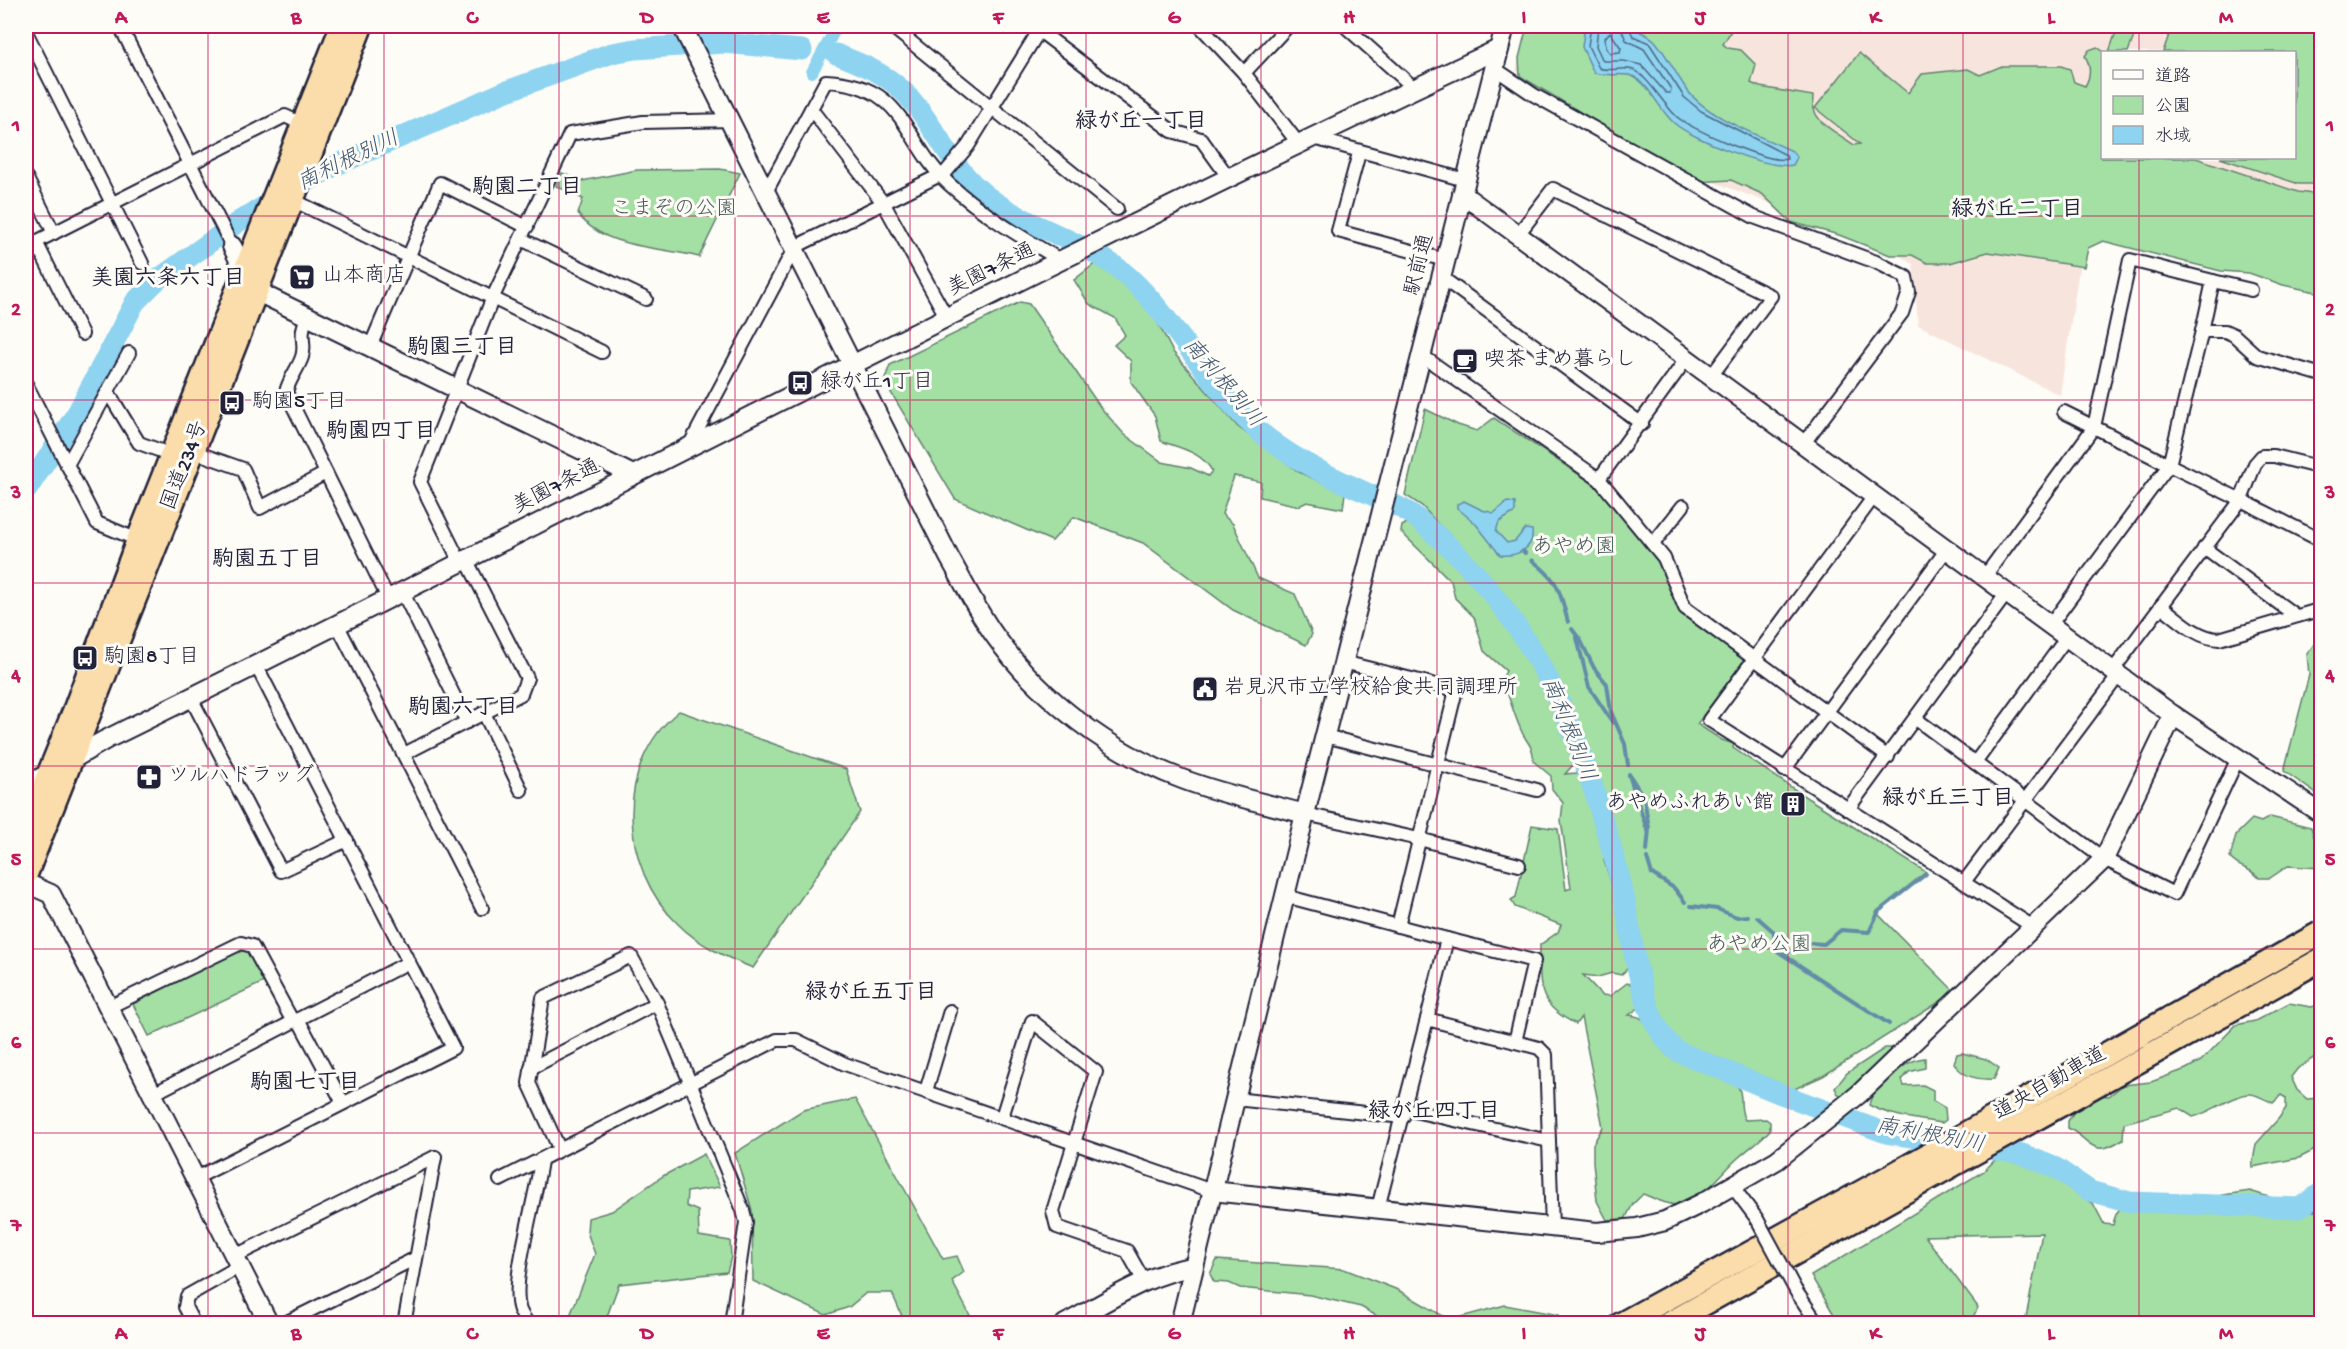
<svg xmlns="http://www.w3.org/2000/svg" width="2347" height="1349" viewBox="0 0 2347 1349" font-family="'Gochi Hand','Klee One',sans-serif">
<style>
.built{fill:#f7e5dd;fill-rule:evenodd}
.green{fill:#a4dfa4;stroke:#638070;stroke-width:1.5;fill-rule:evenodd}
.water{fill:#8ed3f0;stroke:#638ca8;stroke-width:1.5}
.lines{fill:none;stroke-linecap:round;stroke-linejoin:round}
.shore{stroke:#4d6983;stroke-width:1.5}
.stream{stroke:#638ca8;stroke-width:4}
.canal{stroke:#8ed3f0;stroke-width:12}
.river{stroke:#8ed3f0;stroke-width:21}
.street-casing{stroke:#22223b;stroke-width:16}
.secondary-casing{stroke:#22223b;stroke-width:22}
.highway-casing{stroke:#22223b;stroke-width:27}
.street{stroke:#fdfcf7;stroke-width:12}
.secondary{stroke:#fdfcf7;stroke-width:18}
.highway{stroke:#fbddab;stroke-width:22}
.street-bridge-casing{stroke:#22223b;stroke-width:16;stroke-linecap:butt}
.street-bridge{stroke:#fdfcf7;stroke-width:12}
.grid{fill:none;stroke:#c2185b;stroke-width:1.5;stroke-opacity:0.55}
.labels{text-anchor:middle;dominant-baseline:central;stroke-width:6;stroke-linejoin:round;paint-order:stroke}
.park-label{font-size:21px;fill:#495b5a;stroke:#fdfcf7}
.street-label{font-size:21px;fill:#22223b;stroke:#fdfcf7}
.poi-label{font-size:21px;fill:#22223b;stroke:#fdfcf7;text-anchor:start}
.neighbourhood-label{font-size:22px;font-weight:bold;fill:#22223b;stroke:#fdfcf7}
.water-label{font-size:22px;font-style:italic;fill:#425771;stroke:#fdfcf7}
.neatline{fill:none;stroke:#c2185b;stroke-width:2}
.grid-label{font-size:20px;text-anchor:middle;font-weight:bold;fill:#c2185b}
</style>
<rect width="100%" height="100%" fill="#fdfcf7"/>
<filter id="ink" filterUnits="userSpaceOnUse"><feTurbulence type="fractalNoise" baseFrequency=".0167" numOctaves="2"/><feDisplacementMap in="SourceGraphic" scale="12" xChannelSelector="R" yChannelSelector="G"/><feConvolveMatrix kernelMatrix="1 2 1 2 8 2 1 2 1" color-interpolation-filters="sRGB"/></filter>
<g filter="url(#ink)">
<path class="built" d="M1527,26H2321V285L2085,229L2060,395L1918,325L1913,264L1885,247L1711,181L1516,71ZM2102,52H2294V158H2102Z"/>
<g class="green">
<path d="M1527,26H1582L1590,50L1624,72L1700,110L1625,26H1734L1723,44L1728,48L1741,50L1756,65L1751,83L1760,87L1813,96C1810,123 1834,130 1854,145L1860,144L1815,108L1859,53L1908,93L1922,74L1968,69L1980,75L2002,66H2061L2070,69L2074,82L2085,86C2091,76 2091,66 2085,56L2089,50L2097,47L2104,52L2102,158H2196L2298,192L2321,195V293L2283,285L2249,273L2221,271L2103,241L2088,248L2084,267L1988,252L1950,263H1927L1912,255H1890L1839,235L1791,222L1762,194L1731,180L1697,182L1520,76L1519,58Z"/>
<polygon points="2118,26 2138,26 2128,52 2109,52"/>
<polygon points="2172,26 2321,26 2321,184 2299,184 2220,158 2294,158 2294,52 2163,52"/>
<path d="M720,169L740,173L699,257C661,246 605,250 578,214L583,199L556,186L562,173L582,181L637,170Z"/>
<path d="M1097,262L1148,304L1173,352L1238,427L1299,472L1345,493L1343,509L1307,502L1299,506L1260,497L1261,482L1234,476L1222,514L1233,524L1258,578L1295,594L1312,634L1306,645L1233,610L1143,543L1074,517L1052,541L955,499L884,381L890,365L1020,302L1029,304L1101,408L1124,434L1162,462L1191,468L1208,476L1212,471C1202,452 1180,448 1161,441L1155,416L1131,382V361L1114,345L1125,335L1115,318L1089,304L1074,280Z"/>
<path d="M1425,409L1458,425L1477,431L1494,418L1595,485L1660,559L1682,612L1746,658L1697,724L1722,740L1734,744L1733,748L1809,799L1926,872L1876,912L1955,992L1823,1076L1790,1091L1683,1046L1666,1033L1654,1011L1640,975L1632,910L1603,791L1611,834L1604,861L1625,923L1629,967L1621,975L1612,973L1598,977L1583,975L1602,995L1610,996L1627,983L1637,986L1640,1007L1629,1015C1647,1017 1645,1023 1653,1037C1658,1044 1670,1055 1678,1059C1692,1067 1725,1071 1734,1081C1746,1093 1737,1107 1745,1120L1766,1119L1770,1122V1130C1760,1141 1749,1148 1738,1158C1722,1172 1702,1202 1679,1205C1668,1206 1654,1198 1643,1194L1633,1204L1625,1219L1607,1220L1597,1201L1593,1162V1144L1603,1127L1581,1017L1576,1024C1535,1004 1540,985 1540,945L1558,932L1561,925L1515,907L1511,900L1516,897L1532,825L1558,829L1566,890L1571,888L1561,820L1563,803L1552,789L1551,776L1533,761C1535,747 1525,741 1521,730C1513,713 1510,696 1501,680L1506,671L1484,651L1474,617L1455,598L1451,581L1401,532L1402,526L1413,519L1451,544L1513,608L1422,506L1405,495ZM1569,710L1600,784C1589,774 1580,772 1565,774L1573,765L1582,747Z"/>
<polygon points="2321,638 2322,638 2321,797 2284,771 2309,675 2307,654 2317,640"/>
<path d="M679,711L846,769L860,812L753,968C725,957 699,945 678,924C619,868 614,763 679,711Z"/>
<path d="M2270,817L2311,827C2315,845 2322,847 2321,868L2288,866L2270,878H2259C2250,867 2239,869 2230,858L2236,835L2252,819L2261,822Z"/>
<polygon points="238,950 250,950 266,981 149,1036 133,1004"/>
<path d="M2321,996V1053L2298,1068L2291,1077L2297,1090L2307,1099L2321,1098V1147L2299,1158L2252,1167L2256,1144L2279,1118L2286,1108V1098L2281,1095L2273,1103C2266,1100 2258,1095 2251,1094C2236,1093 2210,1113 2193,1117L2179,1108L2124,1123L2123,1139C2091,1160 2092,1140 2068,1128V1121L2075,1110L2098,1095L2109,1096L2123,1085L2151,1082L2186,1069L2201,1061L2236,1025L2255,1021L2289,1003L2311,1007L2319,1005Z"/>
<polygon points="1885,1048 1891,1048 1894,1053 1844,1096 1838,1094 1835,1088 1847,1073"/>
<path d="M1962,1053L1986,1059L1999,1068L1994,1079C1978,1080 1962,1077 1954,1063L1957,1054Z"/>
<path d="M1925,1058V1068L1909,1072L1902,1080L1904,1086L1923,1085L1933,1090V1101L1945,1108L1946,1120L1942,1123C1918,1119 1891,1117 1869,1105C1872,1087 1907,1059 1925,1058Z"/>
<polygon points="855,1099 943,1259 957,1256 964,1272 952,1281 974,1323 905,1323 892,1293 866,1293 849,1307 826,1315 753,1281 752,1210 735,1153 803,1110"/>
<polygon points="704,1154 720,1187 687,1192 686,1206 698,1211 699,1236 730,1241 731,1257 727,1272 619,1284 606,1319 631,1323 567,1323 595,1254 587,1232 588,1218 612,1211 663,1176"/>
<path d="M2009,1155L2024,1157L2061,1175L2067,1187L2093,1203L2104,1224L2113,1225C2116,1206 2125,1204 2142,1199L2158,1209L2171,1199L2191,1195L2210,1197L2250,1191L2297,1206H2321V1323H2025L2042,1233L1925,1236L1978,1307L1970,1323H1839L1811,1276L1984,1171L1999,1156Z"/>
<polygon points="1217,1260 1344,1269 1398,1290 1450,1320 1505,1305 1559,1315 1565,1323 1389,1323 1361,1307 1310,1295 1240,1288 1229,1283 1214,1282 1210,1274"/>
</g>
<g class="water">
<path d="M1585,26H1632C1638,33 1648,33 1655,41C1668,56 1676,75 1688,91C1707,117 1763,137 1792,151L1797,157L1793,165C1770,170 1692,139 1674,123C1659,110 1651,87 1635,77C1626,72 1608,77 1594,73L1582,47Z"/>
<path d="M1464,501L1482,510L1494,513L1507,502L1515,503V512L1499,522L1496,531L1507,543L1515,541L1525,529L1532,530C1535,549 1516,557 1500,555L1475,523L1457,508V504Z"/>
</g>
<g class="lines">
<g class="shore">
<path d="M1591,26L1588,46L1599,68C1611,73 1628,64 1639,73C1653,85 1663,103 1676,116C1689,129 1771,164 1787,159L1786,155L1701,111L1684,97L1649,43L1633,36L1628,26"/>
<polyline points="1598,26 1596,46 1603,61 1624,61 1641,65 1666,93 1670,93 1671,89 1644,49 1626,40 1620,26"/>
<polygon points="1610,32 1621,48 1620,52 1610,53 1606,48 1605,38"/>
</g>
<g class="stream">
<polyline points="1523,551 1525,553"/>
<path d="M1532,560C1560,582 1559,589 1568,622"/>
<polyline points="1572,629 1581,641 1594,668 1607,684 1611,712 1625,744 1628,765"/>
<polyline points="1577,638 1589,687 1613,723"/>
<polyline points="1629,774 1644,798 1649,828 1647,851"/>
<polyline points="1629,775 1647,830"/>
<polyline points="1647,858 1652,874 1674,888 1685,902"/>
<polyline points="1691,906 1717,909 1737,917 1748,916"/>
<polyline points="1757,917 1774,932 1774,948 1779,952 1889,1024"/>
<polyline points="1783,954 1811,943 1824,944 1841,930 1869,932 1879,911 1926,874"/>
<polyline points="2299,1208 2322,1211"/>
</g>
<polyline class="canal" points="812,72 837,26"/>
<g class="river">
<path d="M836,54C860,63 884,73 902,90C935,122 950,169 988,197C1032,230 1089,241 1130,278C1177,322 1206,383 1253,426C1286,456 1324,474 1365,492C1379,498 1395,504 1408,512C1418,517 1426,527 1435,534C1480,573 1516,620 1545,673C1579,736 1601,810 1620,879C1634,931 1635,1017 1677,1051L1781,1094L1886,1133L2022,1154L2056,1168L2090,1191L2130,1202L2299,1208L2322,1192"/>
<polyline points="26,491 77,413 135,302 157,280 241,220 334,166 504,92 612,53 635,49 724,43 802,50"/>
</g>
<g class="street-casing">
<g id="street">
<polyline points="120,26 232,246"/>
<polyline points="891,26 1117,209"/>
<polyline points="1033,26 1172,131 1201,139 1229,178"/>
<polyline points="1200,26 1244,73 1298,143"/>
<polyline points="1345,26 1413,87"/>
<polyline points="26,32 142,263"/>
<polyline points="1494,68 1534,95 1754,217 1876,262 1906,277 1909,292 1902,313 1804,443"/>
<polyline points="1244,73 1288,26"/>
<polyline points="811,109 884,204 947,318"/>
<polyline points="1310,137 1465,180"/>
<polyline points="1359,153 1338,231 1445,260"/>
<polyline points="26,177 54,233"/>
<path d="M767,190L826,81C908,85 901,140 949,184C983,215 1023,238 1062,261"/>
<polyline points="291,199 602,352"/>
<polyline points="1519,233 1553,189 1771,296 1712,375"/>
<polyline points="521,239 646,299"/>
<polyline points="36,242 82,334"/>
<polyline points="26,247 285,116 306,126"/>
<polyline points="1441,277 1642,424"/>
<polyline points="2251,290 2213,281 2202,331 2225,331 2234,335 2257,356 2322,375"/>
<path d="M308,316C297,337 307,342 302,357C298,369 289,379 286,392L388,598"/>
<polyline points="2202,331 2169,465 2094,427 2130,260 2213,281"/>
<polyline points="370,347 440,183 527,227"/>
<polyline points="1421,355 1599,479 1664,558 1685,608 1888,757"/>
<polyline points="26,384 97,523 143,542"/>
<polyline points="108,392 139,443 172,455 192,451 243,469 260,508 326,473"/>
<polyline points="689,446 795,247 946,172 968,146 1042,26"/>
<polyline points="67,465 129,353"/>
<polyline points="2322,468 2274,456 2262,456 2255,464 2241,500 2322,541"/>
<polyline points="1599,479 1687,358"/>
<polyline points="1875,495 1709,720 2035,928"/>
<polyline points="1653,544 1683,506"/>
<polyline points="2204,548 2296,616"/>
<polyline points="460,562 420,482 493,297 570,134 643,122 732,120"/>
<polyline points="1985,576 2094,427 2064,412"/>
<polyline points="402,591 467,722"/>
<path d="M2161,606C2179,619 2196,638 2219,639L2322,609"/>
<polyline points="337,624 482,908"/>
<polyline points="2051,624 2169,465 2241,500 2113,670"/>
<polyline points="1343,662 1456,690 1398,926"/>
<polyline points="191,698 281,871 347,840"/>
<polyline points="484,713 521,790"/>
<polyline points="1916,719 2104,859 2174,894 2238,758"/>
<polyline points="1325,736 1537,790"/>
<polyline points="404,754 521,694 527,678 466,559"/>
<polyline points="1975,763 2067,637"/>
<polyline points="1784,770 1947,549"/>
<polyline points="1848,809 2007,593"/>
<polyline points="1305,814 1419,839 1519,865"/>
<polyline points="1964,882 2119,675"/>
<polyline points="1285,896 1447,939 1427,1019"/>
<polyline points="1447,939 1534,961 1515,1042"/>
<polyline points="109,1007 241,943 252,946 293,1022"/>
<polyline points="298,1019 343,1103"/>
<polyline points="531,1068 657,1003"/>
<polyline points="926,1091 950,1011"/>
<polyline points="153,1094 409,962"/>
<polyline points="1235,1099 1403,1117"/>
<polyline points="1405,1109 1549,1141"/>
<polyline points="1002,1117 1032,1021 1096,1072 1053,1211 1057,1227 1127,1251 1145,1283"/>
<polyline points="559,1148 529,1083 543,998 631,956 657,1003 743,1210 746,1222 731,1324"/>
<polyline points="196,1178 453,1048 256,665"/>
<polyline points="500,1180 777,1040 796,1040 845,1064 1212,1191"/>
<polyline points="1733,1187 1757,1219"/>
<polyline points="1378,1208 1427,1019 1539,1048 1546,1055 1552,1228"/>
<polyline points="235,1256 435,1157"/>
<polyline points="1796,1291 1818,1324"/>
<polyline points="194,1324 185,1307 187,1296 240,1266"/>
<polyline points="283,1324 416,1258"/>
<polyline points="404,1324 435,1157"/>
<path d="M528,1324C524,1318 520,1313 519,1307C511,1279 537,1195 541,1160"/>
</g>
</g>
<g class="secondary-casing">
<g id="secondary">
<path d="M682,26L949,557C964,583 977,611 995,636C1040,699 1109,752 1182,779C1221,794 1264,803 1305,814"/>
<polyline points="1462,194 2173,715 2322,814"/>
<polyline points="232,246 244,270 266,296 633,475"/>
<path d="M26,785C54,773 79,754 107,739C571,511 1029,268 1499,49"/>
<polyline points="26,883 51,894 269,1324"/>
<polyline points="1212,1191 1597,1232 1637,1228 1665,1221 1702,1203 1777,1160 1859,1094 2104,859 2173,715"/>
<path d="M1065,1324C1105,1303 1148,1273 1193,1267"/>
<polyline points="1180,1324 1305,814 1505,26"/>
</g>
</g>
<g class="highway-casing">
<g id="highway">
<polyline points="26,830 73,714 138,540 342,26"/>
<polyline points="26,874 361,26"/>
<polyline points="1621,1324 1887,1178 2322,932"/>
<polyline points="1668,1324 2322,959"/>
</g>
</g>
<use href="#street" class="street"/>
<use href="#secondary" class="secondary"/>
<use href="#highway" class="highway"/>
<g class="street-bridge-casing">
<polyline id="street-bridge" points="1757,1219 1796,1291"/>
</g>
<use href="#street-bridge" class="street-bridge"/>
</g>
</g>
<path class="grid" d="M208,26V1324M384,26V1324M559,26V1324M735,26V1324M910,26V1324M1086,26V1324M1261,26V1324M1437,26V1324M1612,26V1324M1788,26V1324M1963,26V1324M2139,26V52M2139,158V1324M26,216H2322M26,400H2322M26,583H2322M26,766H2322M26,949H2322M26,1133H2322"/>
<defs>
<g id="supermarket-square" transform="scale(1.35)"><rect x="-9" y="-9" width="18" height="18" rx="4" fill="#22223b" stroke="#fdfcf7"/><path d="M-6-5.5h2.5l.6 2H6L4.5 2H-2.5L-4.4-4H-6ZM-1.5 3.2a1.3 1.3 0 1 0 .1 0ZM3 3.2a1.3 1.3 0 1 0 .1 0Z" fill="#fff"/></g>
<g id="cafe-square" transform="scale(1.35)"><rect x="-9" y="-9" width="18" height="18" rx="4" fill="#22223b" stroke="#fdfcf7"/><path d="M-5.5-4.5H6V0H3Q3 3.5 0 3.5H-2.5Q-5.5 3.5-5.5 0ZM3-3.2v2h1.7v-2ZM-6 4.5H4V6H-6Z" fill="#fff"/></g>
<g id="bus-square" transform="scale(1.35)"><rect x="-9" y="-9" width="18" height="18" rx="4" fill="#22223b" stroke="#fdfcf7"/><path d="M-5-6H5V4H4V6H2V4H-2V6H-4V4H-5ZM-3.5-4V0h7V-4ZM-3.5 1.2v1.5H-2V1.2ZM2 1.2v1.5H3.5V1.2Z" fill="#fff"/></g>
<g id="civic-square" transform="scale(1.35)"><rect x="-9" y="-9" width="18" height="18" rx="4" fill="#22223b" stroke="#fdfcf7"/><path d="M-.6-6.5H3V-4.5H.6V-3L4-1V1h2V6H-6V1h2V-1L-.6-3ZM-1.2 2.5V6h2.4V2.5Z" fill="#fff"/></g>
<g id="pharmacy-square" transform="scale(1.35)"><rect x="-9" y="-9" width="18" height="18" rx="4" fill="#22223b" stroke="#fdfcf7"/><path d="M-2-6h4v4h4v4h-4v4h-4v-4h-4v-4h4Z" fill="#fff"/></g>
<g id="building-square" transform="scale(1.35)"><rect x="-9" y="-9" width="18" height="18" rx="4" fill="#22223b" stroke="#fdfcf7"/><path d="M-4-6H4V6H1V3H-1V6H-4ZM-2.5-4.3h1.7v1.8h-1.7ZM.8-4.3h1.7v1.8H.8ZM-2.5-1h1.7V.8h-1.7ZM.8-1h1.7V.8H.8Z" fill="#fff"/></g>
</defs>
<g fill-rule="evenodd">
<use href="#supermarket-square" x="302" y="277"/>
<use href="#cafe-square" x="1465" y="361"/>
<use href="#bus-square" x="800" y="383"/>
<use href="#bus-square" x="232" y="403"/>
<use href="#bus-square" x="85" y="658"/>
<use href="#civic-square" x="1205" y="689"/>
<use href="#pharmacy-square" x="149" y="777"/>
<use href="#building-square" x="1793" y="804"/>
</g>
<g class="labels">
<g class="park-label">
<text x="674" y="210">こまぞの公園</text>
<text x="1574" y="548">あやめ園</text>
<text x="1759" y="946">あやめ公園</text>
</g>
<g class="street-label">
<text transform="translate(1421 265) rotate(-76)">駅前通</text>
<text transform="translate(992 271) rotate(-26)">美園7条通</text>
<text transform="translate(186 466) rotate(-69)">国道234号</text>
<text transform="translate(557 488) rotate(-27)">美園7条通</text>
<text transform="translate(2051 1085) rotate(-30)">道央自動車道</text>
</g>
<g class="poi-label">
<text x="322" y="277">山本商店</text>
<text x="1484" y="361">喫茶 まめ暮らし</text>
<text x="820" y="383">緑が丘1丁目</text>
<text x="252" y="403">駒園5丁目</text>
<text x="104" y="658">駒園8丁目</text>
<text x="1224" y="689">岩見沢市立学校給食共同調理所</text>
<text x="168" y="777">ツルハドラッグ</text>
<text x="1774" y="804" text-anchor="end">あやめふれあい館</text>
</g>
<g class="neighbourhood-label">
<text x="1141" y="123">緑が丘一丁目</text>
<text x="527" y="189">駒園二丁目</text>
<text x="2017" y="211">緑が丘二丁目</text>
<text x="168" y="280">美園六条六丁目</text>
<text x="462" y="349">駒園三丁目</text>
<text x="381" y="433">駒園四丁目</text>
<text x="267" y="561">駒園五丁目</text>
<text x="463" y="709">駒園六丁目</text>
<text x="1948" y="800">緑が丘三丁目</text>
<text x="871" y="994">緑が丘五丁目</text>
<text x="305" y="1084">駒園七丁目</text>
<text x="1434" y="1113">緑が丘四丁目</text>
</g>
<g class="water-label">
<text transform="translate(349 162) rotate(-26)">南利根別川</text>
<text transform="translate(1222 384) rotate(49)">南利根別川</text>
<text transform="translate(1567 730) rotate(68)">南利根別川</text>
<text transform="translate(1930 1137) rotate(11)">南利根別川</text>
</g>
</g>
<rect width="2347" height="1349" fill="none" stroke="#fdfcf7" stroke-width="66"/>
<rect x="2101" y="51" width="195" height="108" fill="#fdfcf7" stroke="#a5a5ac" stroke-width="1.5"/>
<rect x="2113" y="70" width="30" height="9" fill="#fdfcf7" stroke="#a5a5ac" stroke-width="1.5"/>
<text x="2155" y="81" font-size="18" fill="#22223b">道路</text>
<rect x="2113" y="96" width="30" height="18" fill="#a4dfa4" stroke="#a5a5ac" stroke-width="1.5"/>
<text x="2155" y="111" font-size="18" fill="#22223b">公園</text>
<rect x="2113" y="126" width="30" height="18" fill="#8ed3f0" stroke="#a5a5ac" stroke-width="1.5"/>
<text x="2155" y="141" font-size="18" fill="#22223b">水域</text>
<rect x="33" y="33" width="2281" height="1283" class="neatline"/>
<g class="grid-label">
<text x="121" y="23">A</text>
<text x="296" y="23">B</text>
<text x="472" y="23">C</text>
<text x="647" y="23">D</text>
<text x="823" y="23">E</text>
<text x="998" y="23">F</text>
<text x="1174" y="23">G</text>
<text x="1349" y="23">H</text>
<text x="1524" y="23">I</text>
<text x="1700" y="23">J</text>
<text x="1875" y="23">K</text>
<text x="2051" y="23">L</text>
<text x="2226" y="23">M</text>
<text x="16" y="131">1</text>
<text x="2330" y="131">1</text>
<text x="16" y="315">2</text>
<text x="2330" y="315">2</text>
<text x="16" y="498">3</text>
<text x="2330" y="498">3</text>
<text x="16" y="681">4</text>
<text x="2330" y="681">4</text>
<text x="16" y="865">5</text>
<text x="2330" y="865">5</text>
<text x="16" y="1048">6</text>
<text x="2330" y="1048">6</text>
<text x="16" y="1231">7</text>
<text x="2330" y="1231">7</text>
<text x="121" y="1339">A</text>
<text x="296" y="1339">B</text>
<text x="472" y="1339">C</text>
<text x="647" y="1339">D</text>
<text x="823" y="1339">E</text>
<text x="998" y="1339">F</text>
<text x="1174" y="1339">G</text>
<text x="1349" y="1339">H</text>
<text x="1524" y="1339">I</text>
<text x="1700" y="1339">J</text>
<text x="1875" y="1339">K</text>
<text x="2051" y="1339">L</text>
<text x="2226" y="1339">M</text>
</g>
</svg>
